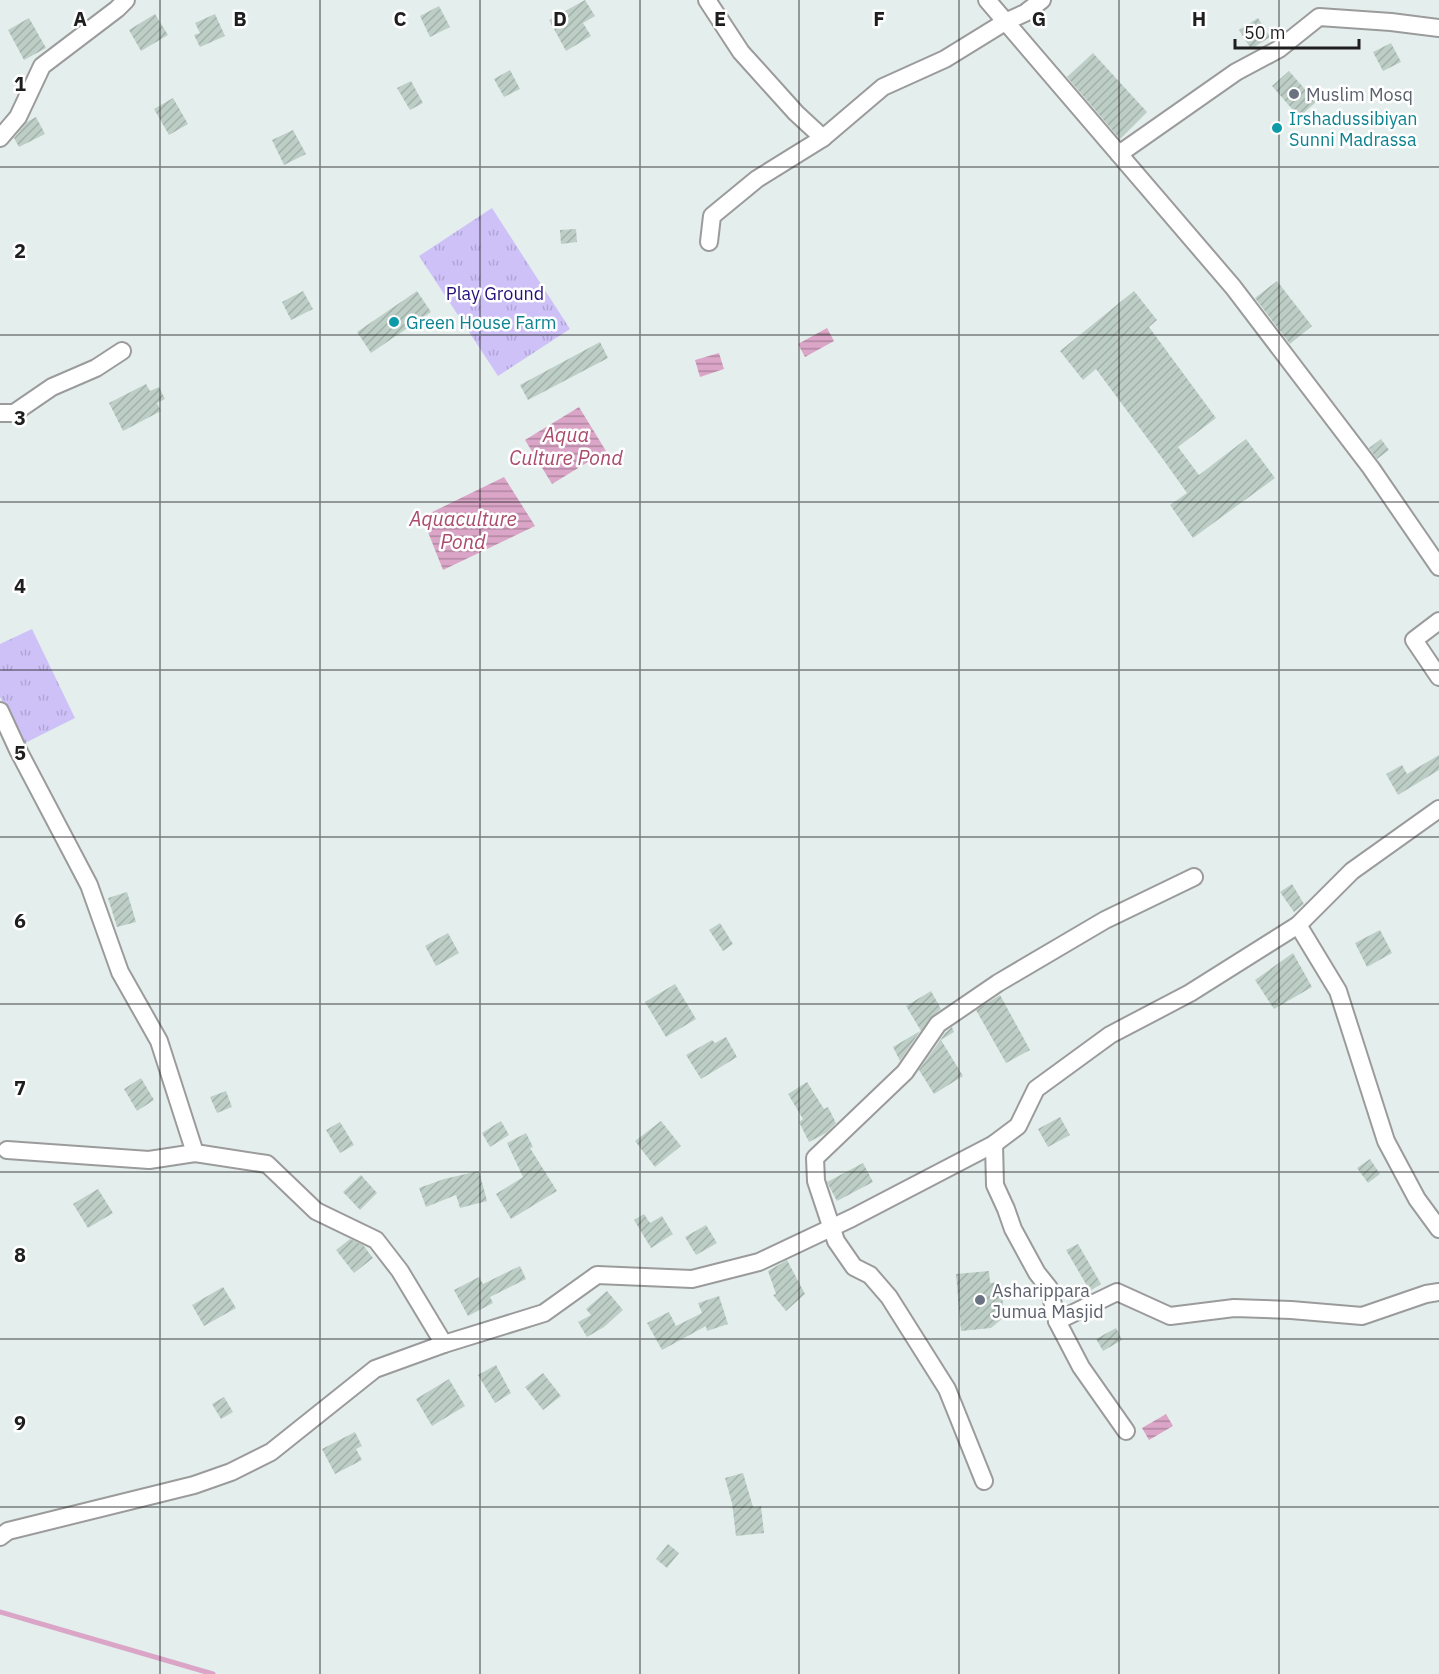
<svg xmlns="http://www.w3.org/2000/svg" width="1439" height="1674" viewBox="0 0 1439 1674" font-family="'IBM Plex Sans',sans-serif">
<style>
.park{fill:url(#park-tufts)}
.water{fill:url(#water-rules)}
.lines{fill:none;stroke-linecap:round;stroke-linejoin:round}
.stream{stroke:#dba5c7;stroke-width:5}
.building{fill:url(#building-hatch)}
.street-casing{stroke:#9b9b9b;stroke-width:20}
.street{stroke:#fff;stroke-width:16}
.grid{fill:none;stroke:#1e1e1e;stroke-width:1.5;stroke-opacity:0.55}
.worship-dot{fill:#6b7280;stroke:#fff;stroke-width:2}
.culture-dot{fill:#0f9aa8;stroke:#fff;stroke-width:2}
.labels{text-anchor:middle;dominant-baseline:central;stroke-width:5;stroke-linejoin:round;paint-order:stroke}
.worship-label{font-size:18px;fill:#5b616d;stroke:#fff;text-anchor:start}
.culture-label{font-size:18px;fill:#0d838f;stroke:#fff;text-anchor:start}
.park-label{font-size:18px;fill:#270e7a;stroke:#fff}
.water-label{font-size:20px;font-style:italic;fill:#ab4c6d;stroke:#fff}
.grid-label{font-size:20px;text-anchor:middle;font-weight:bold;fill:#1e1e1e;stroke:#fff;stroke-width:5;stroke-linejoin:round;paint-order:stroke}
</style>
<defs>
<pattern id="park-tufts" width="24" height="20" patternUnits="userSpaceOnUse" patternTransform="scale(1.5)"><rect width="24" height="20" fill="#cec1f8"/><path d="M3 7l-1-3M5 7V3M7 7l1-3M15 17l-1-3M17 17v-4M19 17l1-3" fill="none" stroke="#b0a5d4"/></pattern>
<pattern id="water-rules" width="6" height="5" patternUnits="userSpaceOnUse" patternTransform="scale(1.5)"><rect width="6" height="5" fill="#dba5c7"/><path d="M0 2.5h6" fill="none" stroke="#b186a1"/></pattern>
<pattern id="building-hatch" width="6" height="6" patternUnits="userSpaceOnUse" patternTransform="scale(1.5)"><rect width="6" height="6" fill="#bdcec7"/><path d="M-1 1l2-2M0 6l6-6M5 7l2-2" fill="none" stroke="#a2b0aa"/></pattern>
</defs>
<rect width="100%" height="100%" fill="#e4efed"/>
<g class="park">
<polygon points="492,208 570,329 498,376 419,256"/>
<polygon points="32,629 75,718 23,744 0,697 0,644"/>
</g>
<g class="water">
<polygon points="827,328 834,341 805,357 798,344"/>
<polygon points="719,353 724,369 700,377 695,360"/>
<polygon points="579,407 606,451 552,484 525,440"/>
<polygon points="504,477 535,526 443,570 422,517"/>
<polygon points="1166,1414 1173,1426 1149,1440 1142,1428"/>
</g>
<g class="lines">
<polyline class="stream" points="0,1612 213,1674"/>
</g>
<g class="building">
<polygon points="585,0 595,16 583,23 591,36 566,51 549,20"/>
<polygon points="439,6 450,27 430,37 420,16"/>
<polygon points="155,14 168,35 141,51 129,30"/>
<polygon points="215,14 225,36 200,47 194,35 200,33 195,23"/>
<polygon points="29,18 46,48 24,60 8,30"/>
<polygon points="1258,18 1270,37 1251,49 1239,30"/>
<polygon points="1391,43 1401,62 1383,71 1373,52"/>
<polygon points="1093,53 1147,112 1120,139 1067,77"/>
<polygon points="510,70 520,89 504,97 494,79"/>
<polygon points="1289,71 1316,102 1299,117 1272,86"/>
<polygon points="411,81 423,103 410,110 397,88"/>
<polygon points="173,98 188,124 169,135 154,109"/>
<polygon points="36,117 45,134 19,147 14,138 27,122"/>
<polygon points="293,130 306,154 284,165 272,140"/>
<polygon points="576,229 577,242 561,244 560,230"/>
<polygon points="1277,281 1312,326 1290,344 1255,298"/>
<polygon points="303,291 313,309 291,320 282,302"/>
<polygon points="417,291 431,312 371,353 357,332"/>
<polygon points="1134,291 1157,320 1149,327 1216,418 1178,447 1199,475 1246,439 1275,478 1193,538 1170,505 1187,493 1162,458 1096,369 1083,380 1060,351"/>
<polygon points="600,342 608,358 528,400 520,385"/>
<polygon points="146,384 150,391 159,387 165,399 157,403 161,411 123,431 109,403"/>
<polygon points="1381,439 1389,450 1377,459 1369,448"/>
<polygon points="1439,755 1439,770 1398,795 1386,774 1402,765 1407,774"/>
<polygon points="1292,884 1304,904 1294,912 1280,892"/>
<polygon points="127,892 136,922 117,927 108,898"/>
<polygon points="720,923 733,944 723,951 709,930"/>
<polygon points="1380,930 1392,953 1367,967 1355,943"/>
<polygon points="448,933 459,953 436,966 425,946"/>
<polygon points="1293,953 1312,987 1274,1009 1255,980"/>
<polygon points="675,984 696,1019 666,1037 645,1002"/>
<polygon points="931,991 941,1009 930,1018 921,1031 906,1006"/>
<polygon points="1000,995 1030,1050 1006,1063 976,1010"/>
<polygon points="952,1027 954,1032 941,1040 963,1076 934,1094 919,1070 946,1032"/>
<polygon points="920,1031 900,1061 893,1047"/>
<polygon points="726,1037 737,1057 701,1079 686,1055 712,1040 715,1043"/>
<polygon points="141,1078 154,1100 137,1111 124,1089"/>
<polygon points="807,1082 824,1109 828,1107 836,1123 826,1133 809,1142 799,1122 803,1119 788,1094"/>
<polygon points="226,1091 232,1107 217,1113 210,1097"/>
<polygon points="1060,1117 1070,1135 1048,1147 1038,1129"/>
<polygon points="501,1121 509,1135 490,1147 482,1133"/>
<polygon points="661,1121 681,1146 655,1167 635,1141"/>
<polygon points="340,1122 354,1145 340,1153 326,1130"/>
<polygon points="526,1133 533,1147 530,1148 557,1191 511,1219 496,1194 523,1177 507,1143"/>
<polygon points="1370,1159 1380,1174 1368,1183 1357,1168"/>
<polygon points="863,1163 873,1182 837,1201 827,1182"/>
<polygon points="479,1171 487,1201 460,1208 456,1195 426,1207 419,1188 444,1179"/>
<polygon points="361,1175 377,1193 360,1210 343,1192"/>
<polygon points="98,1189 113,1213 88,1228 73,1204"/>
<polygon points="644,1214 650,1223 662,1216 673,1234 651,1248 634,1220"/>
<polygon points="706,1225 717,1243 696,1255 685,1237"/>
<polygon points="350,1239 363,1245 373,1258 354,1273 336,1250"/>
<polygon points="1078,1244 1101,1284 1090,1291 1066,1250"/>
<polygon points="787,1260 805,1294 786,1311 773,1295 776,1294 768,1271"/>
<polygon points="520,1266 526,1279 490,1297 493,1303 468,1316 454,1290 479,1277 483,1284"/>
<polygon points="989,1271 990,1283 1001,1282 1004,1317 991,1328 961,1331 956,1274"/>
<polygon points="223,1287 236,1308 204,1326 192,1305"/>
<polygon points="607,1291 623,1310 604,1327 587,1337 578,1322 591,1315 586,1309"/>
<polygon points="719,1296 728,1324 707,1331 706,1326 662,1350 647,1323 669,1312 676,1326 702,1313 698,1303"/>
<polygon points="1116,1328 1122,1340 1103,1351 1096,1339"/>
<polygon points="496,1365 511,1393 495,1403 478,1375"/>
<polygon points="543,1373 561,1396 543,1410 525,1387"/>
<polygon points="449,1379 465,1406 432,1426 416,1399"/>
<polygon points="224,1397 233,1412 221,1419 212,1404"/>
<polygon points="355,1432 362,1446 356,1449 362,1460 335,1474 322,1449"/>
<polygon points="743,1473 753,1507 761,1506 764,1533 736,1536 732,1503 725,1478"/>
<polygon points="668,1544 679,1553 667,1568 656,1559"/>
</g>
<g class="lines">
<g class="street-casing">
<g id="street">
<polyline points="707,0 741,52 796,113 823,138"/>
<polyline points="987,0 1233,287 1371,468 1439,567"/>
<polyline points="0,138 18,117 42,66 117,9 126,0"/>
<polyline points="1119,154 1236,72 1279,49 1319,17 1391,22 1439,28"/>
<polyline points="709,242 712,216 757,179 823,138 883,87 945,59 1005,22 1025,13 1042,0"/>
<polyline points="0,413 14,413 52,387 96,368 122,351"/>
<polyline points="1439,621 1414,640 1439,677"/>
<polyline points="0,711 18,750 89,885 120,972 159,1041 195,1153 267,1164 316,1211 376,1240 400,1271 444,1344 544,1313 597,1275 692,1279 759,1262 852,1218 994,1144 1018,1126 1036,1089 1110,1035 1190,993 1298,925 1352,871 1439,809"/>
<polyline points="1298,925 1338,991 1386,1141 1417,1199 1439,1229"/>
<polyline points="994,1144 995,1185 1006,1209 1013,1229 1037,1273 1049,1288 1057,1321 1081,1367 1126,1431"/>
<polyline points="7,1150 149,1160 195,1153"/>
<polyline points="1057,1321 1117,1292 1170,1316 1234,1308 1291,1310 1362,1316 1426,1294 1439,1292"/>
<polyline points="984,1481 947,1389 889,1297 870,1275 854,1267 836,1241 816,1181 815,1158 905,1072 938,1024 998,983 1105,920 1194,877"/>
<polyline points="0,1537 8,1531 194,1485 231,1472 271,1452 375,1369 444,1344"/>
</g>
</g>
<use href="#street" class="street"/>
</g>
<path class="grid" d="M160,0V1674M320,0V1674M480,0V1674M640,0V1674M799,0V1674M959,0V1674M1119,0V1674M1279,0V1674M0,167H1439M0,335H1439M0,502H1439M0,670H1439M0,837H1439M0,1004H1439M0,1172H1439M0,1339H1439M0,1507H1439"/>
<g class="worship-dot">
<circle cx="1294" cy="94" r="6"/>
<circle cx="980" cy="1300" r="6"/>
</g>
<g class="culture-dot">
<circle cx="1277" cy="128" r="6"/>
<circle cx="394" cy="322" r="6"/>
</g>
<g class="labels">
<g class="worship-label">
<text x="1306" y="94">Muslim Mosq</text>
<text x="992" y="1290">Asharippara<tspan x="992" dy="21">Jumua Masjid</tspan></text>
</g>
<g class="culture-label">
<text x="1289" y="118">Irshadussibiyan<tspan x="1289" dy="21">Sunni Madrassa</tspan></text>
<text x="406" y="322">Green House Farm</text>
</g>
<g class="park-label">
<text x="495" y="293">Play Ground</text>
</g>
<g class="water-label">
<text x="566" y="434">Aqua<tspan x="566" dy="23">Culture Pond</tspan></text>
<text x="463" y="518">Aquaculture<tspan x="463" dy="23">Pond</tspan></text>
</g>
</g>
<g class="grid-label">
<text x="80" y="26">A</text>
<text x="240" y="26">B</text>
<text x="400" y="26">C</text>
<text x="560" y="26">D</text>
<text x="720" y="26">E</text>
<text x="879" y="26">F</text>
<text x="1039" y="26">G</text>
<text x="1199" y="26">H</text>
<text x="20" y="91">1</text>
<text x="20" y="258">2</text>
<text x="20" y="425">3</text>
<text x="20" y="593">4</text>
<text x="20" y="760">5</text>
<text x="20" y="928">6</text>
<text x="20" y="1095">7</text>
<text x="20" y="1262">8</text>
<text x="20" y="1430">9</text>
</g>
<path d="M1235 39v9h124v-9" fill="none" stroke="#1e1e1e" stroke-width="3"/>
<text x="1244" y="39" font-size="18" fill="#1e1e1e" stroke="#ffffff" stroke-width="4.5" paint-order="stroke">50 m</text>
</svg>
